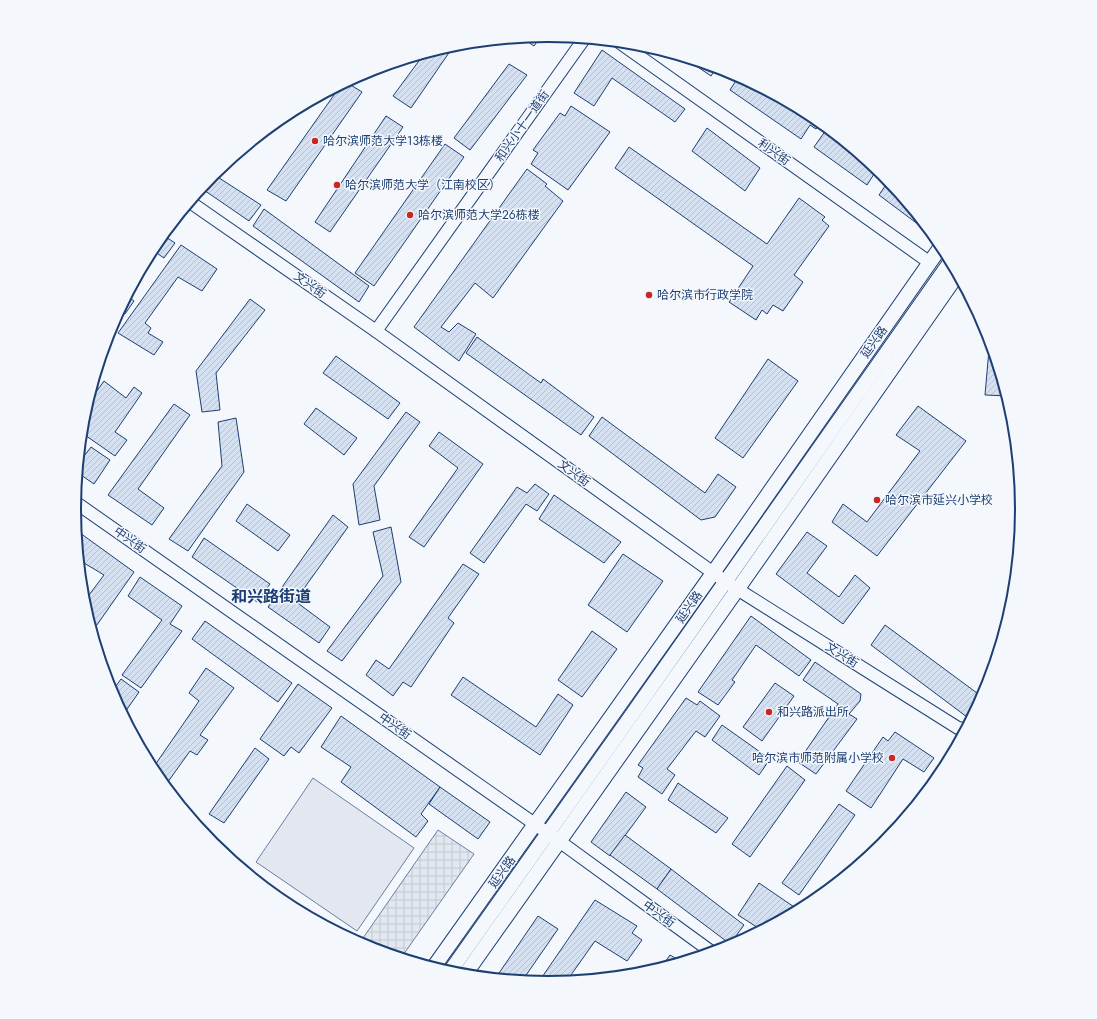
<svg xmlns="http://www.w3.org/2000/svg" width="1097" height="1019" viewBox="0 0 1097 1019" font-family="Jost,'Noto Sans SC',sans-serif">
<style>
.parking{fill:#e3e8f0;stroke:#687fa3}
.plaza{fill:url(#plaza-grid);stroke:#687fa3}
.building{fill:url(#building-hatch);stroke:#1d3f73}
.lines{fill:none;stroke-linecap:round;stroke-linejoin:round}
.tertiary-casing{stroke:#1d3f73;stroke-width:14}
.secondary-casing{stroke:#1d3f73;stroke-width:16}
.tertiary{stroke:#f4f7fb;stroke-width:12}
.secondary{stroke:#f4f7fb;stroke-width:14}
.poi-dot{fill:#c62828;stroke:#f4f7fb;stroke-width:1.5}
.labels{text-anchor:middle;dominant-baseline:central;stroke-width:3;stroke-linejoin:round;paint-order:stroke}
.street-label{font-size:12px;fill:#1d3f73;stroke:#f4f7fb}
.poi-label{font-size:12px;fill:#1d3f73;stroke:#f4f7fb;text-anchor:start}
.district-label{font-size:16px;font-weight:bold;fill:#1d3f73;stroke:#f4f7fb}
.rim{fill:none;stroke:#1d3f73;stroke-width:2}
</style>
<defs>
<pattern id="plaza-grid" width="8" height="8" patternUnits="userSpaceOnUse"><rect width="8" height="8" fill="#e3e8f0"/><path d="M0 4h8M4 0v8" fill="none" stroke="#c2c8d1"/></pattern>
<pattern id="building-hatch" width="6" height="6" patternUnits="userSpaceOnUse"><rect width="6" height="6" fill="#d5e0f0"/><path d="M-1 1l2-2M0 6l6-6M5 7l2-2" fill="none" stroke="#b6c1d1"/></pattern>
</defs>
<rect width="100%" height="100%" fill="#f4f7fb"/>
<polygon class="parking" points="313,778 414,848 357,931 256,862"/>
<polygon class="plaza" points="438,830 474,854 401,958 375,950 361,941"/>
<g class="building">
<polygon points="541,36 534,46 522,38"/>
<polygon points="455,44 411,108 393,96 424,54"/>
<polygon points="602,50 685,109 675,122 612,78 594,106 574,93"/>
<polygon points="683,57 717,67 711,76"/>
<polygon points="509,64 527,75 470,150 454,138"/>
<polygon points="739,76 765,90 796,112 799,108 812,115 821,122 816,129 810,125 801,139 730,90"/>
<polygon points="346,82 362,92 286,201 267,190 341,85"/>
<polygon points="571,106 610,132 568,190 531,164 538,153 533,150 560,113 565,116"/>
<polygon points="386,116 403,127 330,232 315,222"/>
<polygon points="707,128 760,168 745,191 692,151"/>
<polygon points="826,130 858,153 883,173 882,175 876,171 867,185 814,147"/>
<polygon points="445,144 464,157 374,286 355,273"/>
<polygon points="629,147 767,244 799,198 825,217 822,220 829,226 794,275 803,282 783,311 773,305 767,314 762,310 756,320 729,302 753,266 615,168"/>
<polygon points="527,169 547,184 545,186 563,201 493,298 475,283 441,327 449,332 458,323 476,334 459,361 414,327"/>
<polygon points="213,174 261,205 249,221 201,188"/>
<polygon points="889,180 932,232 927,231 879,195"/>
<polygon points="264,209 369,286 359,302 253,226"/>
<polygon points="163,235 175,243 164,258 152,250"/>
<polygon points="181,245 217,269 202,291 178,277 145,323 151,328 148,333 163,342 154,355 118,333"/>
<polygon points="127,296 134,301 125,314 119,311"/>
<polygon points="250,299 265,310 216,373 220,410 202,412 196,371"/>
<polygon points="477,337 541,383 543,379 594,417 581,435 466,353"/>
<polygon points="990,338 1008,396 985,395"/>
<polygon points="336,356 400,403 388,419 323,373"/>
<polygon points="768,359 798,381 743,458 715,438"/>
<polygon points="104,381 126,398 134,387 142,393 115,432 127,440 115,456 82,433 83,417 86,406"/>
<polygon points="174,404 190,415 138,489 164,508 152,525 108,495"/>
<polygon points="918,406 966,441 877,556 832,522 843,504 867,522 920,451 896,435"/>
<polygon points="316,408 357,438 344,455 304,424"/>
<polygon points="406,412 420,422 374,486 380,520 359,525 353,484"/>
<polygon points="602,417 705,493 718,474 736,487 715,517 701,520 589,436"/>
<polygon points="236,418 244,472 188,551 169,539 222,466 218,422"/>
<polygon points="439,432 483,464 424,547 409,537 458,468 429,446"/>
<polygon points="91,447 110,460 94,484 78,473 80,453 84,456"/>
<polygon points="535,484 549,494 537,511 526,504 484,563 470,553 517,487 527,493"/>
<polygon points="554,495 621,542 604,563 539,519"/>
<polygon points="247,504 290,535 278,551 236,521"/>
<polygon points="333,515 348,527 295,601 330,627 319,643 268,607"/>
<polygon points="391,527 401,582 342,661 327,651 383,576 373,532"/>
<polygon points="807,532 827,546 807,573 839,597 855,575 870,588 843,624 776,574"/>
<polygon points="80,533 134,572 92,632 83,603 104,575 79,560 77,538"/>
<polygon points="204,538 270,584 257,602 192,557"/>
<polygon points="623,554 663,581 627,632 588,605"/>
<polygon points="463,564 479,574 448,618 454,623 411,687 403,682 393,696 366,675 376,660 389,669"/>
<polygon points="140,577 182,606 170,624 182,631 141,688 122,675 162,620 128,596"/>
<polygon points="751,616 811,660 799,676 756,645 732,680 735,682 718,705 698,692"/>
<polygon points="205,621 292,683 278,702 192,639"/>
<polygon points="885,625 981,696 987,691 971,720 871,645"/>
<polygon points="592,631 617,649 582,697 558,680"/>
<polygon points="815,662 861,694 860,701 849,714 857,719 816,774 798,762 838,704 803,680"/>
<polygon points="206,668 234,688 200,735 208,740 197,755 190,751 165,786 154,773 147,759 155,765 199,701 189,693"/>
<polygon points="463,677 536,727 558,694 573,705 540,755 451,695"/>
<polygon points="121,679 139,692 123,715 111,693"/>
<polygon points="775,683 794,696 762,741 743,727"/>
<polygon points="298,684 332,708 299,753 291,747 284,756 260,739"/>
<polygon points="686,698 697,705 700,701 720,716 705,737 696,731 667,769 675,775 662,794 638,777 643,768 638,765"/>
<polygon points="341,716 440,787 421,814 428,821 416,837 341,782 351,767 321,747"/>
<polygon points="722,725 770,759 759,775 712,740"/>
<polygon points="895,732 934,758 924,772 903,759 871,808 846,791 883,737 888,741"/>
<polygon points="255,748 269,759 224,823 209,814"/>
<polygon points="787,766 805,780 750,857 732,844"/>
<polygon points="678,783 728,818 716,833 668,800"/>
<polygon points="440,787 490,822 478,839 429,804"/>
<polygon points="626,792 646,807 610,856 591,842"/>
<polygon points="839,804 855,815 799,895 782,883"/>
<polygon points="625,835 671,869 657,889 610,855"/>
<polygon points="671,869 744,925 730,944 657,889"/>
<polygon points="759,883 800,911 763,931 738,915"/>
<polygon points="268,890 299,912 285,904"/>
<polygon points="595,900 637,926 632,933 642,940 627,961 595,941 566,982 548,984 538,983"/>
<polygon points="538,916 558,929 522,981 495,979"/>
<polygon points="670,955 682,962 660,969"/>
</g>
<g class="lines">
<g class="tertiary-casing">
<g id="tertiary">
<polyline points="619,42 929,262"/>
<polyline points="190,202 376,331 726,582 958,728 966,729"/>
<polyline points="376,331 584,39"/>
<polyline points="75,502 559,841 713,953"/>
</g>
</g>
<g class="secondary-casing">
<g id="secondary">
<polyline points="433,968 713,573 942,245"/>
<polyline points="449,973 631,716 951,261"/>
<polyline points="464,976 737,590 958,274"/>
</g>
</g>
<use href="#tertiary" class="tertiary"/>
<use href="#secondary" class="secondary"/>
</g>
<g class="poi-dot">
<circle cx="315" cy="141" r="4"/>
<circle cx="337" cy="185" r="4"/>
<circle cx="410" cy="215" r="4"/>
<circle cx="649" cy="295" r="4"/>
<circle cx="877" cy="500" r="4"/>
<circle cx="769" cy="712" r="4"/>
<circle cx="892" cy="758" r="4"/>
</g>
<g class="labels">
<g class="street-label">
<text transform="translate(522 126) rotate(-55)">和兴小十一道街</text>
<text transform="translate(774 152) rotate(35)">利兴街</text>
<text transform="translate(310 285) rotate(35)">文兴街</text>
<text transform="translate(874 342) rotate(-55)">延兴路</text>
<text transform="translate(574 473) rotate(36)">文兴街</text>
<text transform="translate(130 540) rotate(35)">中兴街</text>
<text transform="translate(689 607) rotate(-55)">延兴路</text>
<text transform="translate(842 655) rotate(32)">文兴街</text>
<text transform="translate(395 726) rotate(35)">中兴街</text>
<text transform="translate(502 872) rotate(-54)">延兴路</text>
<text transform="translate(659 914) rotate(36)">中兴街</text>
</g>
<g class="poi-label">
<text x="323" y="141">哈尔滨师范大学13栋楼</text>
<text x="345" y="185">哈尔滨师范大学（江南校区）</text>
<text x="418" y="215">哈尔滨师范大学26栋楼</text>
<text x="657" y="295">哈尔滨市行政学院</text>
<text x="885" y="500">哈尔滨市延兴小学校</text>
<text x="777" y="712">和兴路派出所</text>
<text x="884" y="758" text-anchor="end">哈尔滨市师范附属小学校</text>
</g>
<g class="district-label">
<text x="271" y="596">和兴路街道</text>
</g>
</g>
<path d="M0 0H1097V1019H0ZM81 509a467 467 0 1 1 934 0a467 467 0 1 1-934 0Z" fill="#f4f7fb" fill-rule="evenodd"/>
<path class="rim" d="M81 509a467 467 0 1 1 934 0a467 467 0 1 1-934 0Z"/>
</svg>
